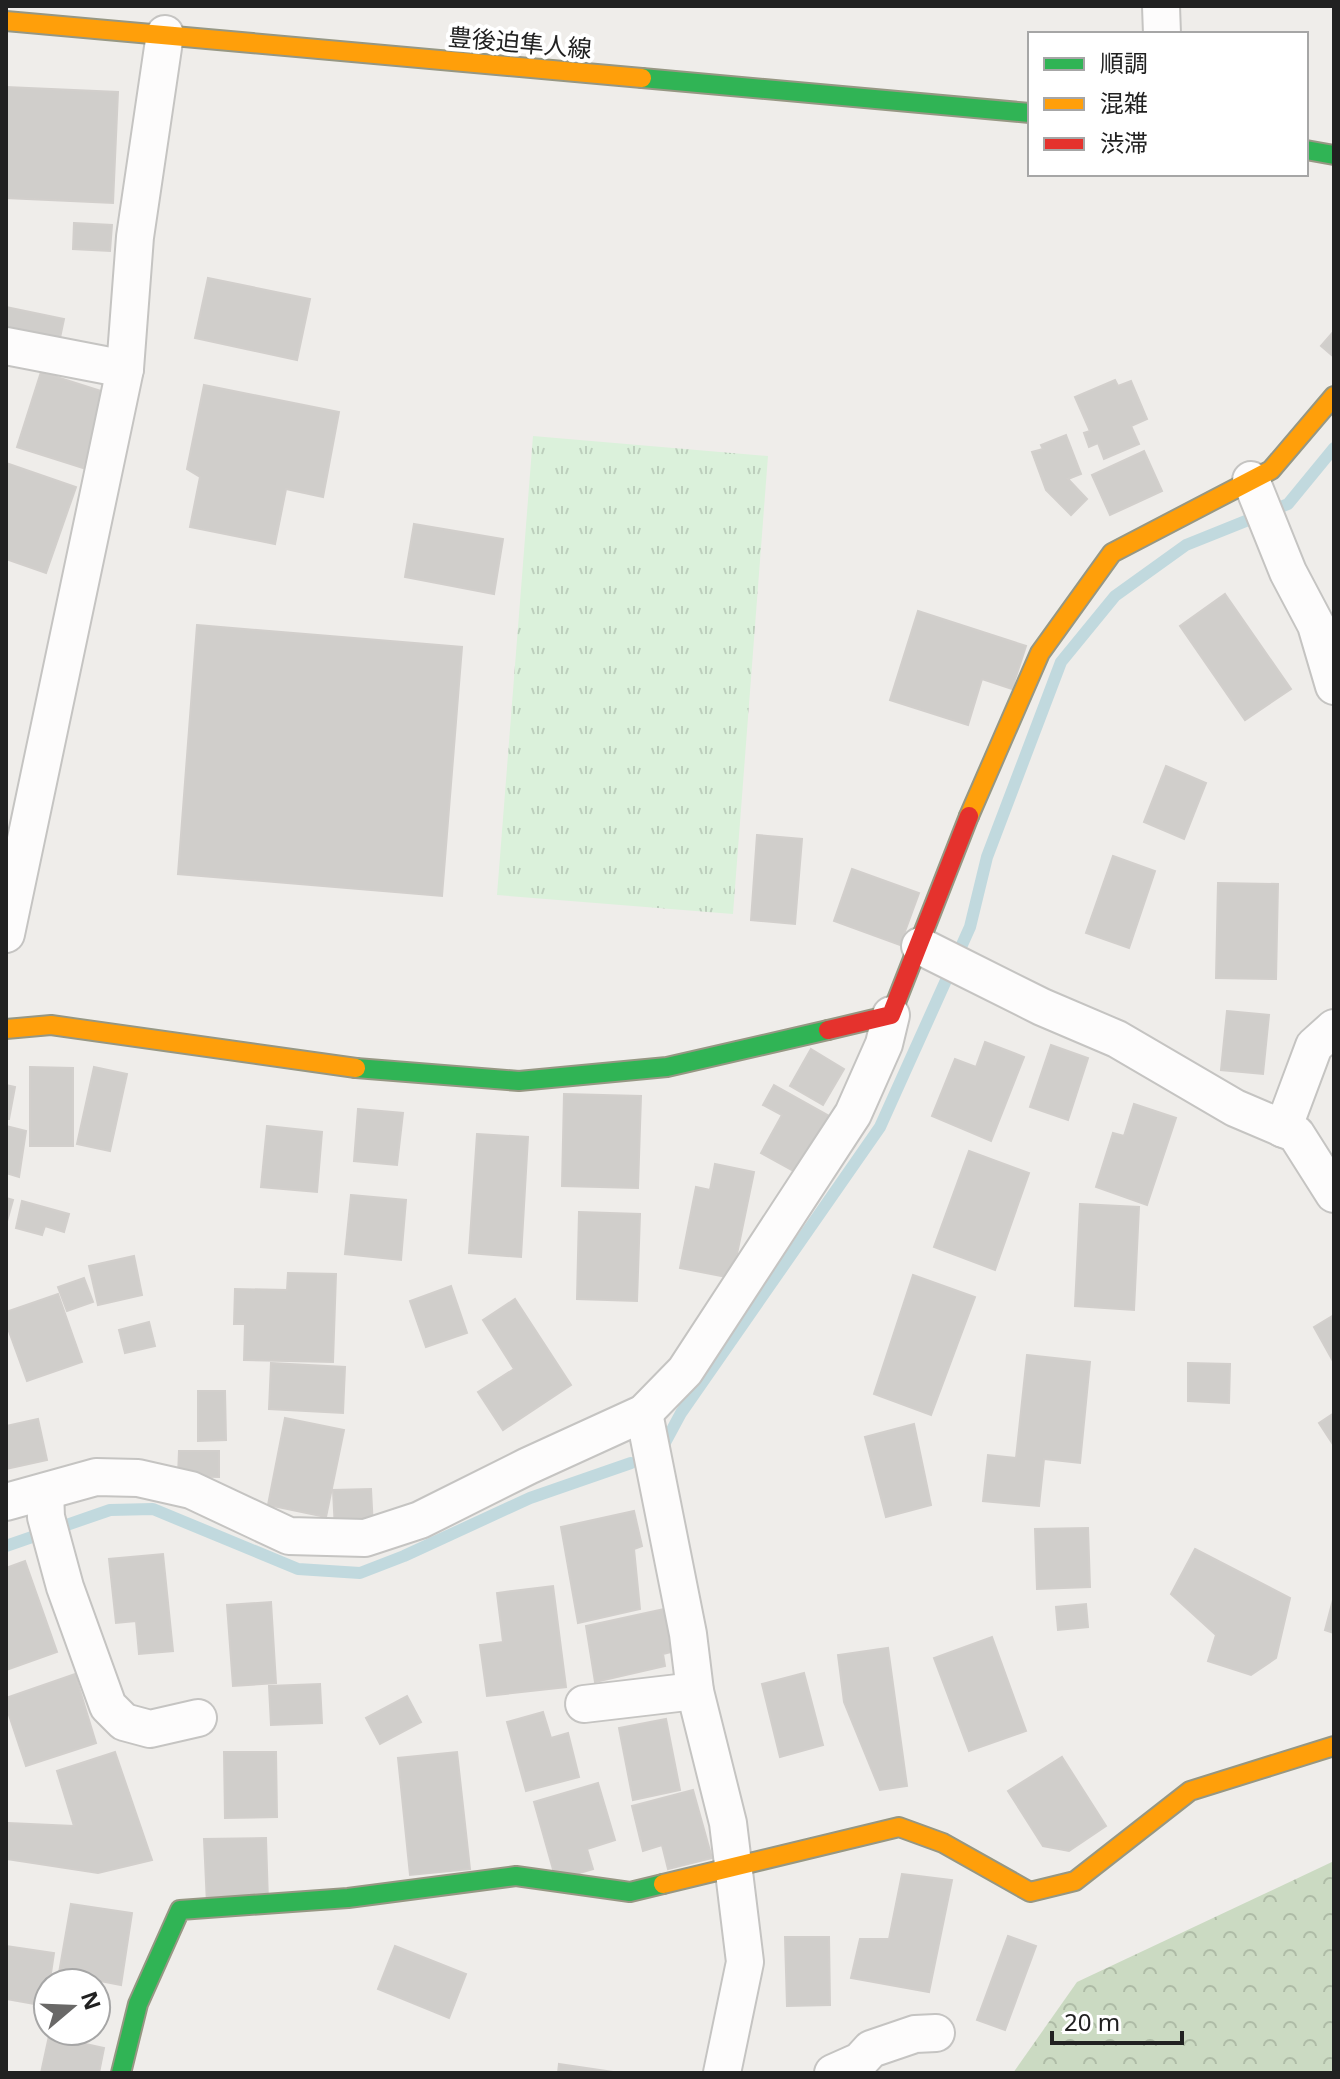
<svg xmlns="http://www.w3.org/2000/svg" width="1340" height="2079" viewBox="0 0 1340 2079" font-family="'Noto Sans','Noto Sans JP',sans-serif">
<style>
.forest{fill:url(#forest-crowns)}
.park{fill:url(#park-tufts)}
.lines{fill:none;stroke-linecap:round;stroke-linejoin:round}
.stream{stroke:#c1d9de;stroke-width:12}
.building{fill:#d0cecb;stroke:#d2cfcc;stroke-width:2}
.street-casing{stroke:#c5c4c2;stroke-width:40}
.fast-casing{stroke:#969783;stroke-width:22}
.slow-casing{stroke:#969783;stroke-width:22}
.jam-casing{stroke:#969783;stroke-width:22}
.street{stroke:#fdfcfc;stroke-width:36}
.fast{stroke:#30b455;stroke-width:18}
.slow{stroke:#ff9f0a;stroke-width:18}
.jam{stroke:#e5322d;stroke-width:18}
.labels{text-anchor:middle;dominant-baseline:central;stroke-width:8;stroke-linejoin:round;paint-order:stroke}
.street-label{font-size:24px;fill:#212121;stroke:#fff}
</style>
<defs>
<pattern id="forest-crowns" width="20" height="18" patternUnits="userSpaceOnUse" patternTransform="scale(2)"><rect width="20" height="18" fill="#cbdac2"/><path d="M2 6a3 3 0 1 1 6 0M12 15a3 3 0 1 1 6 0" fill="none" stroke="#aebba6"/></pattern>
<pattern id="park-tufts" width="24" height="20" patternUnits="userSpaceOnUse" patternTransform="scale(2)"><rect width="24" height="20" fill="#dbf1db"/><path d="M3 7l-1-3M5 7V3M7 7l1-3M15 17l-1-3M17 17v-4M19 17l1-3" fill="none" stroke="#bccebc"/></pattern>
</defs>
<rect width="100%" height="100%" fill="#efedea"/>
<polygon class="forest" points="1334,1861 1334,2073 1013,2073 1077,1982"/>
<polygon class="park" points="533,436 768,456 733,914 497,895"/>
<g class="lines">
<g class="stream">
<polyline points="660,1452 681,1413 880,1127 970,927 987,857 1061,662 1115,596 1186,545 1288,504 1334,448"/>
<polyline points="6,1546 110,1510 153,1509 298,1569 360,1573 404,1556 530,1498 631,1463"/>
</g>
</g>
<g class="building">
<polygon points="6,87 118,92 113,203 6,198"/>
<polygon points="74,223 112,225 110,251 73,249"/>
<polygon points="208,278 310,299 297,360 195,338"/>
<polygon points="6,307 64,319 57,352 6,341"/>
<polygon points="1334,331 1334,357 1321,346"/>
<polygon points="41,372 107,393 83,468 17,447"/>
<polygon points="1115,380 1118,386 1131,381 1147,419 1131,426 1139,444 1104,459 1098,443 1089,447 1084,433 1090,431 1075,397"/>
<polygon points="204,385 339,412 323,497 286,489 275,544 190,527 200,477 187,469"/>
<polygon points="1066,435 1081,474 1068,479 1087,499 1071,515 1046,490 1032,452 1043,449 1041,445"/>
<polygon points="1144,451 1162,491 1110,515 1092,475"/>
<polygon points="6,463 76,487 46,573 6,559"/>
<polygon points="414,524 503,539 494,594 405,577"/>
<polygon points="1225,594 1291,689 1245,720 1180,626"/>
<polygon points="918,611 1026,646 1012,689 982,679 968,725 890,700"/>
<polygon points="197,625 462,647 442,896 178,874"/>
<polygon points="1166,766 1206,783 1184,839 1144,822"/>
<polygon points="757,835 802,839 795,924 751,920"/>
<polygon points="1113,856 1155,871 1129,948 1086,933"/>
<polygon points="852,869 919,893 900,945 834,921"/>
<polygon points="1218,883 1278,884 1276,979 1216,978"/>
<polygon points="1227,1011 1269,1015 1263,1074 1221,1070"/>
<polygon points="985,1042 1024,1057 991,1141 932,1116 955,1059 976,1067"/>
<polygon points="1051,1045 1088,1058 1068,1120 1030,1107"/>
<polygon points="811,1049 844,1069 823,1105 790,1086"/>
<polygon points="30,1067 73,1068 73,1146 30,1146"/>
<polygon points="94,1067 127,1074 110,1151 77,1144"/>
<polygon points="6,1085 15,1087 9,1119 6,1119"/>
<polygon points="774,1085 829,1116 797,1173 761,1153 782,1115 763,1105"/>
<polygon points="564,1094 641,1096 638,1188 562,1186"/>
<polygon points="1134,1104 1176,1118 1147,1205 1096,1187 1113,1133 1124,1136"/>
<polygon points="358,1109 403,1113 397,1165 354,1161"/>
<polygon points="6,1126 26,1131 19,1177 6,1173"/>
<polygon points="267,1126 322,1132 317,1192 261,1187"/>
<polygon points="477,1134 528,1137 521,1257 469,1253"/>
<polygon points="969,1151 1029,1173 995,1270 934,1247"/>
<polygon points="715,1164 754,1172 732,1278 680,1268 696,1187 710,1190"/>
<polygon points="351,1195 406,1200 401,1260 345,1254"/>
<polygon points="6,1198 13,1200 6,1225"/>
<polygon points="22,1201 69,1214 64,1232 45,1226 42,1235 16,1228"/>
<polygon points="1080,1204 1139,1207 1134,1310 1075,1306"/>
<polygon points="579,1212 640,1214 637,1301 577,1299"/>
<polygon points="134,1256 142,1295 98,1305 89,1266"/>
<polygon points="288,1273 336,1274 333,1362 244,1360 245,1324 234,1324 235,1289 287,1290"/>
<polygon points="913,1275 975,1297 931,1415 874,1394"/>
<polygon points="84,1278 93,1302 67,1311 58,1287"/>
<polygon points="451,1286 467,1333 426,1347 410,1301"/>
<polygon points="58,1294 82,1362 27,1381 6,1323 6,1312"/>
<polygon points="515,1299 571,1385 503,1430 478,1392 514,1369 483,1320"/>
<polygon points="1334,1315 1334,1363 1314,1327"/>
<polygon points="149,1322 155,1346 125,1353 119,1330"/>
<polygon points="1027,1355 1090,1362 1080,1463 1044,1459 1039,1506 983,1501 988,1455 1016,1458"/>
<polygon points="271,1363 345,1367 343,1413 269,1409"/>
<polygon points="1188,1363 1230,1364 1229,1403 1188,1401"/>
<polygon points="198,1391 225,1391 226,1440 198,1441"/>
<polygon points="1334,1413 1334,1446 1319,1423"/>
<polygon points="285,1418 344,1430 326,1517 268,1505"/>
<polygon points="38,1419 47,1460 6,1469 6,1426"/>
<polygon points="914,1424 931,1505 886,1517 865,1437"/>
<polygon points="179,1451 219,1451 219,1477 178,1476"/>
<polygon points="371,1489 373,1528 335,1530 333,1490"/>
<polygon points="634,1511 642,1546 634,1549 640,1609 578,1623 561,1527"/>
<polygon points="1088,1528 1090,1587 1037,1589 1035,1529"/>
<polygon points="1195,1549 1290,1598 1276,1658 1251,1675 1208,1661 1216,1635 1171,1594"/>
<polygon points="163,1554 173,1651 139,1654 136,1621 116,1623 109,1559"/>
<polygon points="25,1561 57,1652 6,1670 6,1568"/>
<polygon points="553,1586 566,1687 487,1696 480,1645 503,1642 497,1593"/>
<polygon points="1334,1596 1334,1633 1325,1630"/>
<polygon points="271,1602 276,1683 233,1686 227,1605"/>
<polygon points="1086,1604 1088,1627 1058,1630 1056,1607"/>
<polygon points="669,1608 679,1650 663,1654 665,1666 595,1682 586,1626"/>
<polygon points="992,1637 1026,1731 969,1751 934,1658"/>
<polygon points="888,1648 907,1786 880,1790 844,1702 838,1655"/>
<polygon points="804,1673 823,1745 780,1757 762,1684"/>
<polygon points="75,1674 96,1743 26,1766 6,1706 6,1698"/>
<polygon points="320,1684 322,1723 271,1725 269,1686"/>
<polygon points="407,1696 421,1722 380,1744 366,1718"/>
<polygon points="543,1712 551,1738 568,1733 579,1777 526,1791 507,1722"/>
<polygon points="666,1719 680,1790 633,1800 619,1728"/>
<polygon points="115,1752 152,1860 98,1873 6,1859 9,1823 74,1826 57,1771"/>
<polygon points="224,1752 276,1752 277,1817 225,1818"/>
<polygon points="457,1752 470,1869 410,1875 398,1758"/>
<polygon points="1062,1757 1106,1826 1069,1851 1043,1846 1008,1791"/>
<polygon points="598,1783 615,1840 587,1849 593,1869 556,1880 534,1802"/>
<polygon points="693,1790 712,1858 668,1869 662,1845 643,1851 632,1806"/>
<polygon points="266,1838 268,1902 207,1904 204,1839"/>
<polygon points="902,1874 952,1880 929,1992 851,1978 860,1939 889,1939"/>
<polygon points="71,1904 132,1913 121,1985 59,1973"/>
<polygon points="1008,1936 1036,1946 1005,2030 977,2020"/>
<polygon points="785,1937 829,1937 830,2005 787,2006"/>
<polygon points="6,1946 54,1953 46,2006 6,1999"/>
<polygon points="395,1946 466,1974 449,2018 378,1989"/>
<polygon points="49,2036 104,2048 99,2073 41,2073"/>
<polygon points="559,2064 620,2073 558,2073"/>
</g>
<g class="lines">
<g class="street-casing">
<g id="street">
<polyline points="1161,6 1162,34"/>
<polyline points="6,346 125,369"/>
<polyline points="1251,480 1288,572 1316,625 1334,686"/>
<polyline points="6,934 125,369 135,237 165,34"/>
<polyline points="920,946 1042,1007 1117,1039 1235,1108 1296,1134 1334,1194"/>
<polyline points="1283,1129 1314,1046 1334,1028"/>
<polyline points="644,1413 688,1634 695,1691 728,1823 745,1962 722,2073"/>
<polyline points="45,1492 46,1517 65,1587 108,1706 124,1722 150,1729 198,1718"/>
<polyline points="6,1502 96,1477 138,1478 191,1490 289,1536 365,1538 420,1520 528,1466 644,1413 685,1371 853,1114 884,1044 891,1015"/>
<polyline points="584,1704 695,1691"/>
<polyline points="833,2073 860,2061 871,2049 915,2034 936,2033"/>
</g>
</g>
<g class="fast-casing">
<g id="fast">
<polyline points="642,78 1030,113"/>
<polyline points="1306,150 1334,155"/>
<polyline points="356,1068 519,1081 667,1067 828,1030"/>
<polyline points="121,2073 138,2004 180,1910 348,1898 516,1876 630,1892 663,1884"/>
</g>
</g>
<g class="slow-casing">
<g id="slow">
<polyline points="6,21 642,78"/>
<polyline points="969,816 1040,653 1112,553 1271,470 1334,396"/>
<polyline points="6,1029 51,1025 356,1068"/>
<polyline points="663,1884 899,1827 943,1843 1030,1892 1075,1881 1190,1791 1334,1746"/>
</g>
</g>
<g class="jam-casing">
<polyline id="jam" points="828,1030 891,1015 969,816"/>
</g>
<use href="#street" class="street"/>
<use href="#fast" class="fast"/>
<use href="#slow" class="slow"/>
<use href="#jam" class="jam"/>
</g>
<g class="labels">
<g class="street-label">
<text transform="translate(520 42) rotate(5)">豊後迫隼人線</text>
</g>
</g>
<rect width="1340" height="2079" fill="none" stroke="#212121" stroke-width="16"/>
<rect x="1028" y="32" width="280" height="144" fill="#ffffff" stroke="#a6a6a6" stroke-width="2"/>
<rect x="1044" y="58" width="40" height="12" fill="#30b455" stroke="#a6a6a6" stroke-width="2"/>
<text x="1100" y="72" font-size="24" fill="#212121">順調</text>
<rect x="1044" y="98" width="40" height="12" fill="#ff9f0a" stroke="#a6a6a6" stroke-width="2"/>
<text x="1100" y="112" font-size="24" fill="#212121">混雑</text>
<rect x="1044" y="138" width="40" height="12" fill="#e5322d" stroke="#a6a6a6" stroke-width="2"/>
<text x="1100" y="152" font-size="24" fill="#212121">渋滞</text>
<g transform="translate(72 2007) rotate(71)"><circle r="38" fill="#ffffff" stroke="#a6a6a6" stroke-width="2"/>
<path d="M0-6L14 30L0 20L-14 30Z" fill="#696867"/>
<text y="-12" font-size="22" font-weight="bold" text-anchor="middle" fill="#212121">N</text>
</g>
<path d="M1052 2031v12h130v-12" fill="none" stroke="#212121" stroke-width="4"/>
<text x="1064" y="2031" font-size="24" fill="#212121" stroke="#ffffff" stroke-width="6" paint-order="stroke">20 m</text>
</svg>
